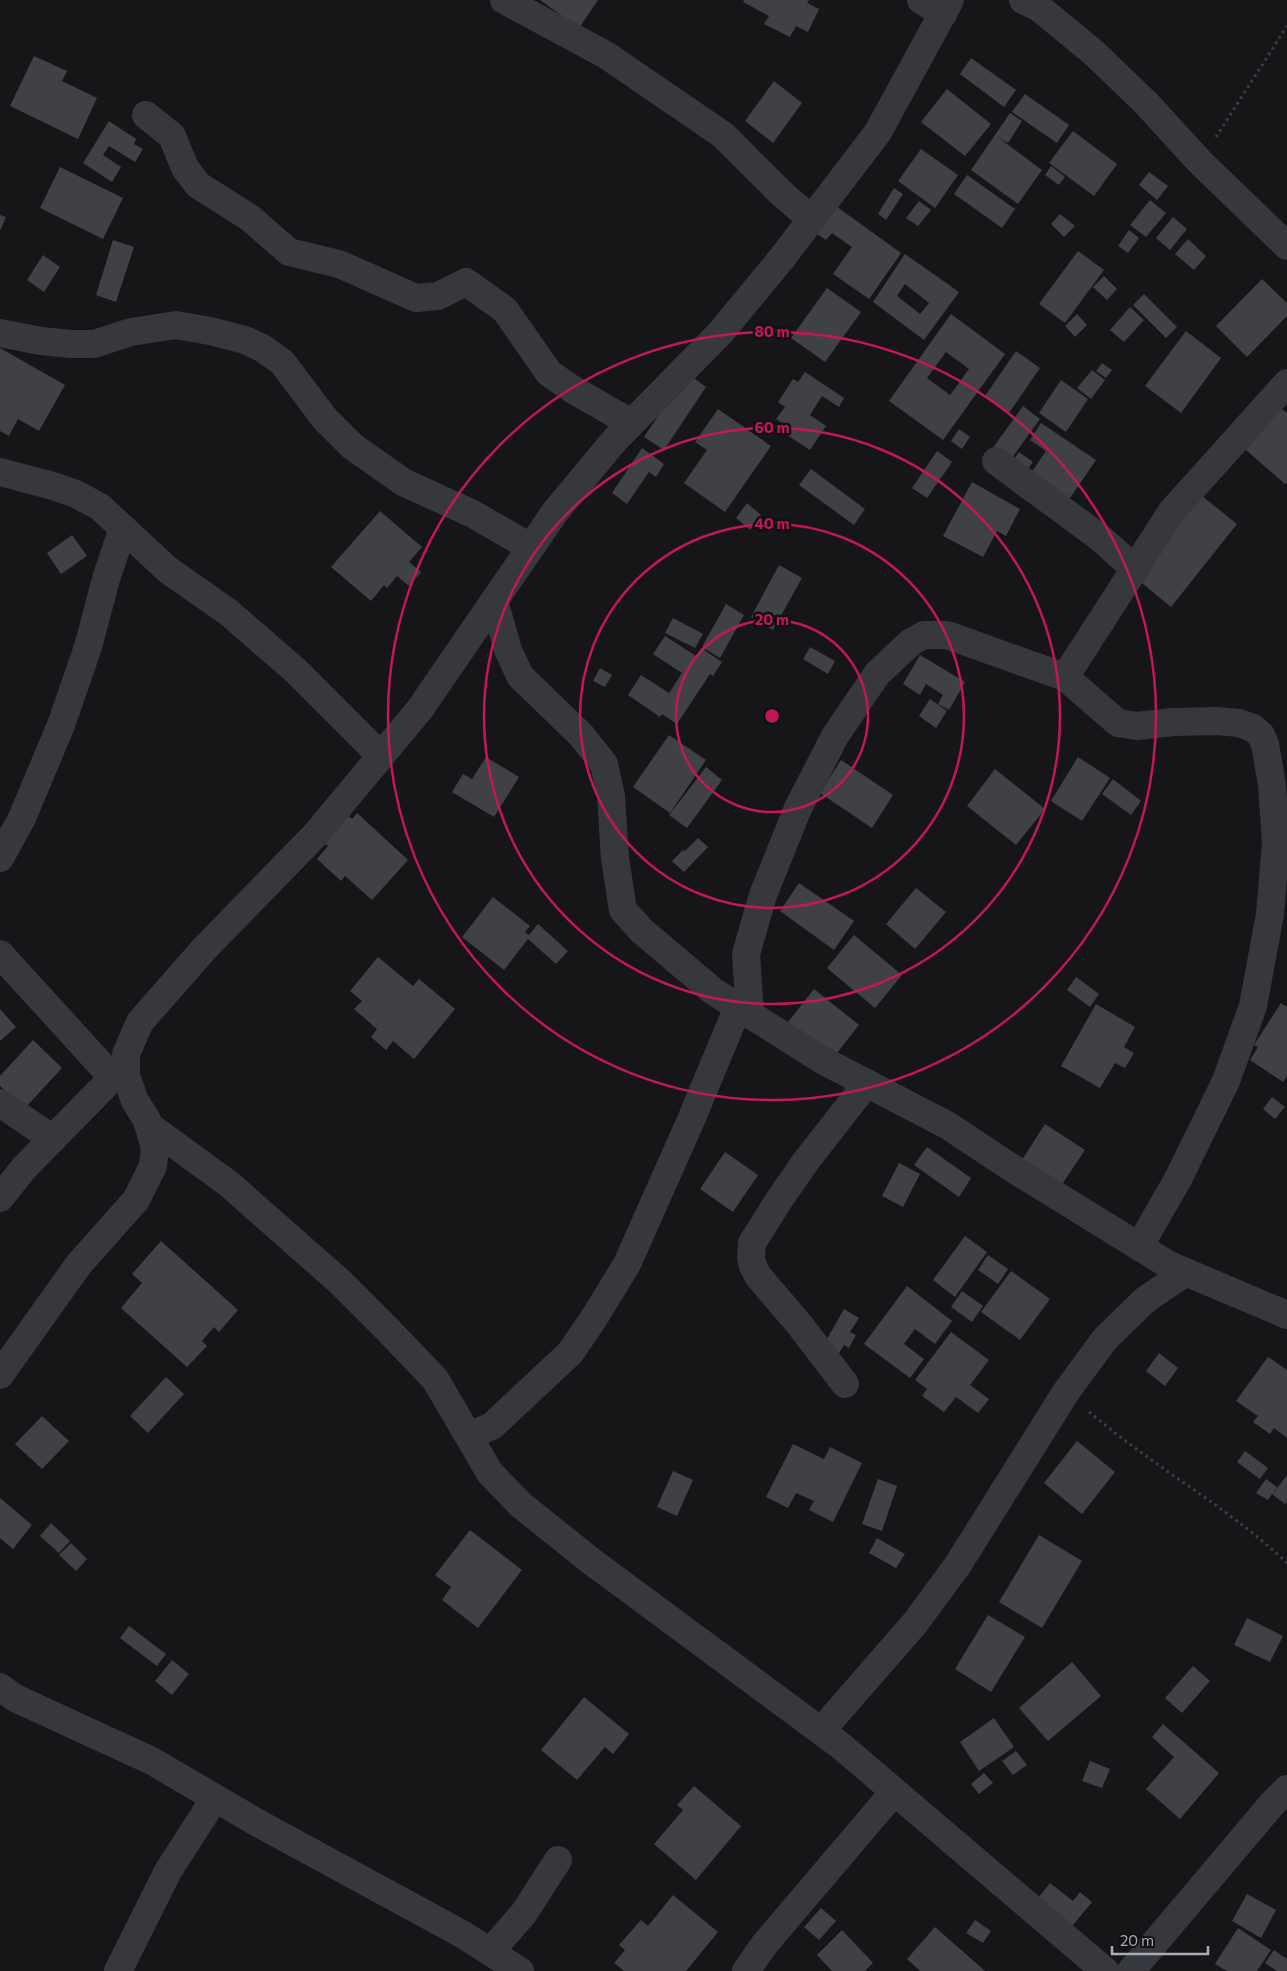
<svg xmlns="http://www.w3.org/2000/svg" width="1287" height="1971" viewBox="0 0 1287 1971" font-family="Commissioner,sans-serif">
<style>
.building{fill:#404145;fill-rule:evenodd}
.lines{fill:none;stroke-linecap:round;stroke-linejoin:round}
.path{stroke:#3d3f44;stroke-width:3;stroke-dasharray:2.5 4;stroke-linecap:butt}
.minor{stroke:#37383d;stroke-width:28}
.tertiary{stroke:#37383d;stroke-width:28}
.ring{fill:none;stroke:#c2185b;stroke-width:2.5}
.centre{fill:#c2185b;stroke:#111113;stroke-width:2.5}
.ring-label{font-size:15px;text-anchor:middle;font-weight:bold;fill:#c2185b;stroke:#111113;stroke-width:5;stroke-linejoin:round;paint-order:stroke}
</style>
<rect width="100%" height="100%" fill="#161618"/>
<g class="building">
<polygon points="540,0 598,0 579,28"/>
<polygon points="744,0 809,0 807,3 819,9 808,32 796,26 790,37 764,24 769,16 743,2"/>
<polygon points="34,56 67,71 62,81 97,98 78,139 10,106"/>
<polygon points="971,58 1016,90 1004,107 960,74"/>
<polygon points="774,81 802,103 773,143 745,121"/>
<polygon points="947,89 991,124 965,156 921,122"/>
<polygon points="1025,94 1069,125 1057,143 1012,112"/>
<polygon points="1010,113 1022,121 1008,143 999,138 1042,170 1018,204 971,170"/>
<polygon points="109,121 136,139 134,144 143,149 135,162 109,146 103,155 121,167 112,182 83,163"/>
<polygon points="1073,131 1117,164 1094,196 1049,163"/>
<polygon points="921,149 958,175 935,208 898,181"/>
<polygon points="1051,166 1065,177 1059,185 1045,175"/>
<polygon points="60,167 123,198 103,239 40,208"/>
<polygon points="1149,172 1168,186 1157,200 1139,185"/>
<polygon points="967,175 1015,209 1002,228 954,194"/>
<polygon points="894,188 903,194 886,220 878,214"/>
<polygon points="1150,200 1166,213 1146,237 1130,225"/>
<polygon points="919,201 931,210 918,226 906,218"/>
<polygon points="833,204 901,253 869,299 833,274 852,247 832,233 826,240 814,232"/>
<polygon points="1060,214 1075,226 1064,237 1051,224"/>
<polygon points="0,215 6,217 0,231"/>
<polygon points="1173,217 1187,229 1170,250 1156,238"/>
<polygon points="1129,230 1139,238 1128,253 1118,246"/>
<polygon points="1188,239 1206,256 1194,270 1175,254"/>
<polygon points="113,240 134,247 116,302 96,295"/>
<polygon points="1078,251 1104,270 1065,323 1039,304"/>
<path d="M905,254L959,292L924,340L873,302ZM905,284L929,303L920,314L897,296Z"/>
<polygon points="43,255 60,267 44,292 27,280"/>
<polygon points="1104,276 1117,289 1107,300 1093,287"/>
<polygon points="1262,279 1287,303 1287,316 1247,357 1216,326"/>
<polygon points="827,288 861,312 825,362 791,338"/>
<polygon points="1144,294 1177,327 1166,338 1133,305"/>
<polygon points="1130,307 1144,320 1124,342 1110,330"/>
<path d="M951,314L1005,354L943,440L889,401ZM946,352L969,369L950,395L927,378Z"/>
<polygon points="1077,314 1087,325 1075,337 1065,326"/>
<polygon points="1186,331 1221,358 1181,413 1145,386"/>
<polygon points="0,348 65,385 39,431 18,419 9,436 0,431"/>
<polygon points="1016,351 1040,368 1009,413 985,396"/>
<polygon points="1102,363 1112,370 1106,378 1096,371"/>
<polygon points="1092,370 1105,380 1091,399 1077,388"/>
<polygon points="805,372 844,398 839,407 822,396 810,415 826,426 810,450 787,435 790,429 776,419 785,407 778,402 793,379 798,382"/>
<polygon points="687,373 706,387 664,450 644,437"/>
<polygon points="1061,380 1088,399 1066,432 1039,413"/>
<polygon points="1274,402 1287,413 1287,482 1285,484 1238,443"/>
<polygon points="1023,406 1040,419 1006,466 989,453"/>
<polygon points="718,409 771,446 725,512 684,483 707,450 695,442"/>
<polygon points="1041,423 1096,460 1066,504 1027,479 1046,451 1030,440"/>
<polygon points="959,429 970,437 962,449 951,441"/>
<polygon points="642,448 664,464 656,477 649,472 627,504 612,493"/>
<polygon points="937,451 952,462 927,498 912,488"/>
<polygon points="1019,452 1033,462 1021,479 1007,469"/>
<polygon points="811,469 865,509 854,525 799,485"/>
<polygon points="972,482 1020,509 1006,536 997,531 983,557 943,536"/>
<polygon points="1197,492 1237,524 1171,607 1132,575"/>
<polygon points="747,503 761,515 750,530 736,518"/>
<polygon points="380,511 422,547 409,562 421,572 409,586 397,576 387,588 384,585 371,601 331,567"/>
<polygon points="72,535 87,556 61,574 47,553"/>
<polygon points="779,565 802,578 773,630 751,617"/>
<polygon points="726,604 744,615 720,658 702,647"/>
<polygon points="673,618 703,634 695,648 665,633"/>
<polygon points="665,636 696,656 701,648 722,662 713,676 710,674 677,724 662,714 660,717 628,695 641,675 669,693 682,673 653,654"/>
<polygon points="810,647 835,661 828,674 803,659"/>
<polygon points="920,655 965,682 949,710 938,704 943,695 926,684 920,695 903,684"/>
<polygon points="600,668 612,675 605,687 593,681"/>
<polygon points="930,699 947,711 936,728 919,716"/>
<polygon points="669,735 706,760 670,813 633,787"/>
<polygon points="486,757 519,777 494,817 452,792 463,774 472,779"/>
<polygon points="1078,757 1110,778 1082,821 1051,801"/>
<polygon points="841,760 893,795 872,828 820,793"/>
<polygon points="706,767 722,780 687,828 669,815"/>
<polygon points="995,769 1045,809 1016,845 967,806"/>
<polygon points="1113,779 1141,801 1131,815 1102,794"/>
<polygon points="342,810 352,819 357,813 408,860 372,900 345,876 341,881 317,859 328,846 318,837"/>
<polygon points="698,838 708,847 684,872 672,861 683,850 685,851"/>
<polygon points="799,883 854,921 834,950 780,911"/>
<polygon points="916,888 946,912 915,949 886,924"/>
<polygon points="493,897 530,926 525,932 529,935 538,924 568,951 556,964 528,939 504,970 462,937"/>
<polygon points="854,935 902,975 875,1008 827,968"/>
<polygon points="378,957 413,986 419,979 455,1009 414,1059 393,1041 386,1050 371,1037 377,1029 354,1009 362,1001 350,991"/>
<polygon points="1076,977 1099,994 1090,1007 1067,990"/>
<polygon points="814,989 859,1025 833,1058 788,1022"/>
<polygon points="1281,1003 1287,1007 1287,1076 1283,1082 1250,1060 1258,1047 1254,1045"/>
<polygon points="1096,1004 1135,1027 1124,1047 1134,1053 1125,1068 1115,1063 1100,1088 1061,1066"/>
<polygon points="0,1009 16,1027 0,1041"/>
<polygon points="33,1040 62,1068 24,1109 0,1086 0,1076"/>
<polygon points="1272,1097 1285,1107 1275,1119 1263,1109"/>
<polygon points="1045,1124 1085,1150 1059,1189 1020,1163"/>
<polygon points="927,1147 971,1178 959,1197 914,1165"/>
<polygon points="725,1152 758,1175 733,1212 700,1189"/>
<polygon points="899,1163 920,1174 903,1207 882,1196"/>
<polygon points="965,1236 987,1252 955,1297 933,1280"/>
<polygon points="161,1241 238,1310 219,1332 214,1327 202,1341 207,1346 187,1367 121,1308 142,1283 132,1274"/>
<polygon points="988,1255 1008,1269 998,1284 978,1270"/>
<polygon points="1011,1271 1050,1299 1020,1340 981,1312"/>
<polygon points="907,1286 952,1321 935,1344 915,1329 904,1344 924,1359 910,1378 864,1344"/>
<polygon points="962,1291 983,1306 972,1322 951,1307"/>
<polygon points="844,1309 859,1318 850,1332 856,1335 849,1348 844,1345 838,1355 823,1346"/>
<polygon points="951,1332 989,1360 970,1385 989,1399 978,1413 956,1397 944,1412 922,1396 927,1389 915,1380"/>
<polygon points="1159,1353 1178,1368 1165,1386 1146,1371"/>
<polygon points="1268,1357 1287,1370 1287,1438 1274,1428 1270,1434 1253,1422 1258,1416 1236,1401"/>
<polygon points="166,1377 184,1394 148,1433 130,1416"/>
<polygon points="42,1416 69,1441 42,1469 15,1444"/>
<polygon points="1077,1441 1115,1472 1082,1514 1044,1483"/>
<polygon points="793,1444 824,1459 830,1447 862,1463 833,1522 809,1510 814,1501 796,1493 788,1508 766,1497"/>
<polygon points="1245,1451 1268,1468 1260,1479 1237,1462"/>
<polygon points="673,1471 693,1480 677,1516 657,1507"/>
<polygon points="1287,1475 1287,1502 1285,1504 1272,1494 1268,1500 1256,1493 1266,1479 1277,1487 1274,1492"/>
<polygon points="878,1479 897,1486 882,1531 862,1524"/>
<polygon points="0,1498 32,1525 13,1549 0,1538"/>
<polygon points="51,1523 70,1541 59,1553 40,1536"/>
<polygon points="470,1530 522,1570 478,1628 442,1600 451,1587 435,1575"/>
<polygon points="1039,1535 1082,1561 1042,1628 999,1602"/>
<polygon points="877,1538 905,1554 896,1568 869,1553"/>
<polygon points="71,1543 87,1559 76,1571 59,1555"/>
<polygon points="988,1615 1025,1637 991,1692 955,1669"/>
<polygon points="1247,1618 1283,1636 1270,1662 1234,1645"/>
<polygon points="129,1626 166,1654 157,1666 120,1638"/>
<polygon points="172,1660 189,1674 172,1695 155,1681"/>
<polygon points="1072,1662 1101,1696 1048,1741 1019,1708"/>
<polygon points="1193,1666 1210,1681 1182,1713 1165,1698"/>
<polygon points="584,1697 629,1734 613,1754 605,1747 577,1780 541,1750"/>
<polygon points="994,1718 1014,1747 979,1771 960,1742"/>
<polygon points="1163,1724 1219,1773 1180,1819 1146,1789 1174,1757 1152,1737"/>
<polygon points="1016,1751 1027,1765 1013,1775 1002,1761"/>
<polygon points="1090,1761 1110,1769 1102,1788 1082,1781"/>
<polygon points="984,1773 993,1783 979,1794 971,1784"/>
<polygon points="694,1786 741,1826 696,1880 654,1844 683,1810 677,1805"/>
<polygon points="1050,1883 1073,1901 1080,1892 1092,1902 1068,1931 1034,1903"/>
<polygon points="1247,1894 1276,1910 1261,1938 1232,1921"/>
<polygon points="673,1895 718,1932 686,1971 624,1971 614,1963 625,1950 619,1945 641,1920 648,1926"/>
<polygon points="821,1908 836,1921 819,1940 804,1927"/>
<polygon points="975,1920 991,1931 983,1943 966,1933"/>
<polygon points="935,1927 985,1971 920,1971 907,1959"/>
<polygon points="1238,1928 1271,1950 1257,1971 1227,1971 1215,1964"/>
<polygon points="842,1930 873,1963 865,1971 832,1971 817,1955"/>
<polygon points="1274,1950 1287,1959 1287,1971 1277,1971 1265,1963"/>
</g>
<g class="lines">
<g class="path">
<polyline points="1216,137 1287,26"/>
<path d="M1089,1412C1103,1423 1117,1435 1131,1445C1183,1484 1240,1518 1287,1563"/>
</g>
<g class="minor">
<polyline points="504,0 606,55 723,135 780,192 812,220"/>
<polyline points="921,0 943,14"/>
<polyline points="1023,0 1038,7 1094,53 1147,104 1200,162 1287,246"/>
<polyline points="146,115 172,136 185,168 198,185 250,218 289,252 339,264 416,298 438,296 466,282 505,310 549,373 572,389 631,423"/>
<polyline points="0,333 41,341 71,344 94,344 131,332 176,325 210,331 245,340 262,348 282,362 325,419 352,446 403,482 473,514 530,547"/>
<polyline points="996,461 1099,537 1135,569"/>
<polyline points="0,472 53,486 76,494 100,507 168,570 228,612 295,670 381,756"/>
<polyline points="494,601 508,650 520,676 581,735 604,764 611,796 615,858 623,910 642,931 713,991 822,1060 947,1125 1015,1170 1169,1265 1287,1315"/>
<polyline points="1065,677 1172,511 1287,383"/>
<polyline points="0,858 22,818 61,725 88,647 106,579 123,528"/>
<polyline points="0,954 113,1078"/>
<polyline points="750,1015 746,954 763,895 798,808 835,736 877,674 911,642 924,635 947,635 1065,677 1118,723 1137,726 1173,722 1217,721 1239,723 1253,728 1261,735 1265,744 1272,785 1276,843 1270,914 1253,1006 1226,1081 1178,1179 1139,1247"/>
<polyline points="0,1103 53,1139"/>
<polyline points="148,1125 229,1184 340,1282 388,1330 435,1379 490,1473 521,1505 591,1561 841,1746 1105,1971"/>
<polyline points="0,1198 24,1168 126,1064"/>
<polyline points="0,1375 79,1264 136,1200 153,1166 155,1148 147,1120 135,1101 126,1076 126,1054 140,1022 204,949 316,834 420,709 555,512 614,441 721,332 782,258 878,132 950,0"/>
<polyline points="845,1384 799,1324 758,1276 753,1266 751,1258 752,1243 779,1200 806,1161 867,1083"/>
<polyline points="469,1436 492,1426 570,1353 594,1318 627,1264 691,1120 738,1007"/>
<polyline points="0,1687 15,1698 152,1761 256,1822 462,1934 520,1971"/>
<polyline points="821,1731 915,1623 957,1566 1066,1392 1105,1339 1145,1300 1186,1272"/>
<polyline points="490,1952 524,1913 558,1860"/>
<polyline points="118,1971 168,1871 215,1798"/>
<polyline points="746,1971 764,1945 894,1792"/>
</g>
<polyline class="tertiary" points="1131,1971 1272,1804 1287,1789"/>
</g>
<g class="ring">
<circle cx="772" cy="716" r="96"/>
<circle cx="772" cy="716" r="192"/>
<circle cx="772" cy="716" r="288"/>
<circle cx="772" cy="716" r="384"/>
</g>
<circle cx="772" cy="716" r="8" class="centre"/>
<g class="ring-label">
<text x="772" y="337">80 m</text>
<text x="772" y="433">60 m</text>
<text x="772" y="529">40 m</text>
<text x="772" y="625">20 m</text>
</g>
<path d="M1112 1946v8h96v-8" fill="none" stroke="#a8adb8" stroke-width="2.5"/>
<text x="1120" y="1946" font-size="15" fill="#a8adb8" stroke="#111113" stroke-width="4" paint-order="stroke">20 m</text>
</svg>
